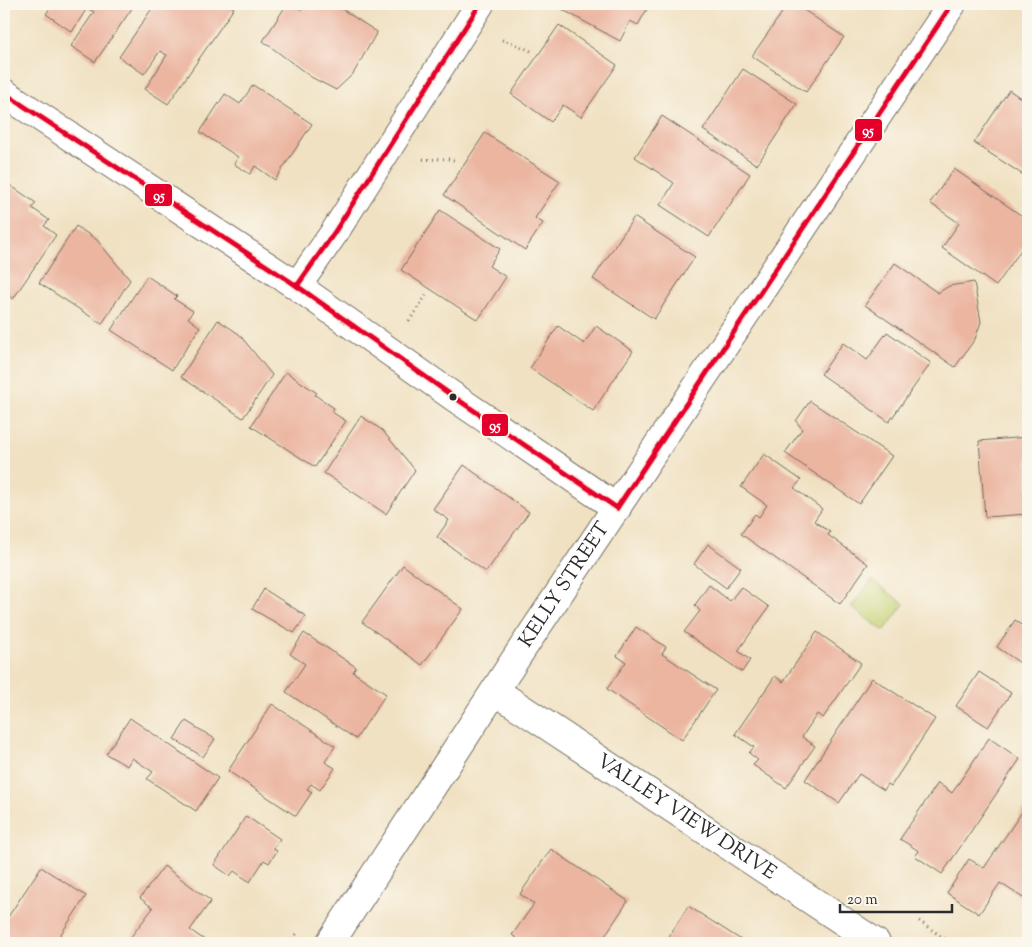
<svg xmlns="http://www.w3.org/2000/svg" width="1032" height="947" viewBox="0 0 1032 947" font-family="'Sorts Mill Goudy',serif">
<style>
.green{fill:#c4d173;stroke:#787e4f}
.building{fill:#ebb5a0}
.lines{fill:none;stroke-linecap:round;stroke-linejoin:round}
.minor-casing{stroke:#706b60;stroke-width:30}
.tertiary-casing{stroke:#706b60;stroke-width:30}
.path{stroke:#706b60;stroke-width:3;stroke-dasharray:1 4;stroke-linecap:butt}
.minor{stroke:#fff;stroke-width:28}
.tertiary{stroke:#fff;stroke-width:28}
.bus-1-casing{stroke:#fbf7ec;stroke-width:9}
.bus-1{stroke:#e4002b;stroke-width:5}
.bus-dot{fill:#2b2b2b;stroke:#fbf7ec;stroke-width:2}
.labels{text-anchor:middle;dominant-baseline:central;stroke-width:4.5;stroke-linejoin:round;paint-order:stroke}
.street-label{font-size:20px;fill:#2b2b2b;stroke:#fbf7ec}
.line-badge{stroke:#fbf7ec;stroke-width:2}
.badge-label{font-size:14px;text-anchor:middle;font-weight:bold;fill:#fff}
</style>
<rect width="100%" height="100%" fill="#fbf7ec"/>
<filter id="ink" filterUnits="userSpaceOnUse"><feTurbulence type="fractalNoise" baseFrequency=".02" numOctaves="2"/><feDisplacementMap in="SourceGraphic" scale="10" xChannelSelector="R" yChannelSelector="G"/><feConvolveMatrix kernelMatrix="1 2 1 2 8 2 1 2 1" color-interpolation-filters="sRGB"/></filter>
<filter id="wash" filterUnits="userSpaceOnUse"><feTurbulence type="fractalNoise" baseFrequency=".0096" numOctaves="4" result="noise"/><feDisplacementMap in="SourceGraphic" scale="20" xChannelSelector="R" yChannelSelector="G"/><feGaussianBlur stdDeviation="1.12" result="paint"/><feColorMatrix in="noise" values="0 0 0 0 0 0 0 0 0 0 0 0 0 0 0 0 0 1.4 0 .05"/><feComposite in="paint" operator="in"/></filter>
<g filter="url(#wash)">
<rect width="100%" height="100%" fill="#f0e1c2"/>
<polygon class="green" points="872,580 904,604 884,631 851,607"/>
<g id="blocks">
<g class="building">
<polygon points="53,4 135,4 95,62 71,46 94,12 87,8 72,32 46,14"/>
<polygon points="155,4 227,4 234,8 168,104 145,89 167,55 160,51 144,74 119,57"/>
<polygon points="287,4 291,4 302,10 307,4 334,4 377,32 353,74 336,90 311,77 263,41"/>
<polygon points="566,4 650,4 638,25 630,21 620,41 563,10"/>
<polygon points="788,4 795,4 844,37 806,92 752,56"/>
<polygon points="559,25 617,65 581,117 563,105 551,122 511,94"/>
<polygon points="743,69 797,104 757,165 703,130"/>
<polygon points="253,85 312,124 275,180 255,166 250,174 234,164 238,157 200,132 225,94 240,104"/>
<polygon points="1009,90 1028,103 1028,172 1025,176 974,143"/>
<polygon points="662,116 750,174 709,237 660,205 674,183 635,157"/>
<polygon points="485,133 560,181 535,218 543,223 525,250 444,195"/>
<polygon points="954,169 1028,220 1028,240 996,286 942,248 959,223 930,203"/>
<polygon points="4,181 36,203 32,208 49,220 44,226 56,235 13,299 4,292"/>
<polygon points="440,210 500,249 489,266 506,277 478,320 401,270"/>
<polygon points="634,217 695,257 654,319 593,279"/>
<polygon points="76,226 97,240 130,280 102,324 39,283"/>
<polygon points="895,263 938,293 949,286 974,282 981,322 975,339 955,367 865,305"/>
<polygon points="147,276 177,296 174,299 193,311 188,318 200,327 172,370 111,330"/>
<polygon points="218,320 239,334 272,375 243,418 181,377"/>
<polygon points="558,326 584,344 596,326 633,351 593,411 530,368"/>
<polygon points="887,332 931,363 889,422 821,374 843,343 867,360"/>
<polygon points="286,372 317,393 315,395 334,408 332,412 346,421 315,467 251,426"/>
<polygon points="810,401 892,456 859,504 785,453 802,429 796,421"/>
<polygon points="361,416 382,430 415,470 386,514 324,473"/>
<polygon points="1028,437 1028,514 985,517 979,441"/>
<polygon points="764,454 801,480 794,488 822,509 814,521 830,532 828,535 868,564 840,604 741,534 755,514 759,517 767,505 741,487"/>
<polygon points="464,465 529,512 486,572 437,537 449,520 433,509"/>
<polygon points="708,544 741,568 726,588 694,564"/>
<polygon points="403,565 463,609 422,665 362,622"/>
<polygon points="709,585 730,601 741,587 769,607 738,651 750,660 742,672 684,632 700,611 695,605"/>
<polygon points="264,589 306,616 294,633 252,609"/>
<polygon points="1015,620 1028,629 1028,658 1023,665 997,647"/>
<polygon points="636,627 666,647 662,654 716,690 682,740 607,689 626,662 617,656"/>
<polygon points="817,632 861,663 823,718 817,714 802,737 815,746 786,788 753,765 758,760 749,753 754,747 735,734 775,676 783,682"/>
<polygon points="304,633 356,667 353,672 386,694 356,739 286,692 305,664 290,654"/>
<polygon points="979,672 1011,693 988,727 956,706"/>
<polygon points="872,678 935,719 891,786 888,784 884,790 859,774 839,803 805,780"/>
<polygon points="272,704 335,746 325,762 335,768 320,790 311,784 307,789 312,792 296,816 228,771"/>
<polygon points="130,718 218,778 196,811 147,779 153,772 132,758 127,766 106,754"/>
<polygon points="186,721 215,739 203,757 174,739"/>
<polygon points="989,738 1020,759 942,874 915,856 919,851 900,839 938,783 952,793"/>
<polygon points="1028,803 1028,890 1023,898 1000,883 979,914 947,893 969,859 984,868"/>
<polygon points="246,816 280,839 273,848 277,851 269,863 264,860 250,882 234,871 230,876 214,865"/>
<polygon points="551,849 628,901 600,943 524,943 512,935 534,904 520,894"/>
<polygon points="164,866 211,901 190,930 209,943 138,943 130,938 153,908 140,898"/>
<polygon points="41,867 86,896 55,943 4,943 4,923"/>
<polygon points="688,906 746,943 665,943"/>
</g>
</g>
</g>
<g filter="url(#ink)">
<use href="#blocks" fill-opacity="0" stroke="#706b60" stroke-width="1"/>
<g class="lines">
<g class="minor-casing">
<g id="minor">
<polyline points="4,93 297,286 454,397 617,508"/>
<polyline points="297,286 334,233 480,4"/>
<path id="s1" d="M495,691L876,943"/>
</g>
</g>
<g class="tertiary-casing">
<g id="tertiary">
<path id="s2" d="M330,943L522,649L952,4"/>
</g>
</g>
<g class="path">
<polyline points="502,40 513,43 533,52"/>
<path d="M423,159C435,161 444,156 456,161"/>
<polyline points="409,321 427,294"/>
<polyline points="919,921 951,943"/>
<polyline points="290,943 297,933"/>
</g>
<use href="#minor" class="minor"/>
<use href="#tertiary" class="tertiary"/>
<g class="bus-1-casing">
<g id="bus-1">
<polyline points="4,93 297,286 454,397 617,508"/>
<polyline points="297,286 334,233 480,4"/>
<polyline points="617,508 952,4"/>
</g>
</g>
<use href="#bus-1" class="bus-1"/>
</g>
</g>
<circle class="bus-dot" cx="453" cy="397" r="4.5"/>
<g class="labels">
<g class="street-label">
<text stroke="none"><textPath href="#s2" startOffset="428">KELLY STREET</textPath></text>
<text stroke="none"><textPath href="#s1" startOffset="229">VALLEY VIEW DRIVE</textPath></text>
</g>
</g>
<g class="line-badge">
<rect x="854" y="118" width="29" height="24" rx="5" fill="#e4002b"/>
<rect x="144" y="183" width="29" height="24" rx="5" fill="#e4002b"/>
<rect x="481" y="413" width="28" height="24" rx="5" fill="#e4002b"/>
</g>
<g class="badge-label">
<text x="868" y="135">95</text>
<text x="159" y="200">95</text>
<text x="495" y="430">95</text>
</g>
<rect width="1032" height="947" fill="none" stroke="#fbf7ec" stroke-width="20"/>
<path d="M840 904v8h112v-8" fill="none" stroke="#2b2b2b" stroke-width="2.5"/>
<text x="847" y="904" font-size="15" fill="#2b2b2b" stroke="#fbf7ec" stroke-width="4" paint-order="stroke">20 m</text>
</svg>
